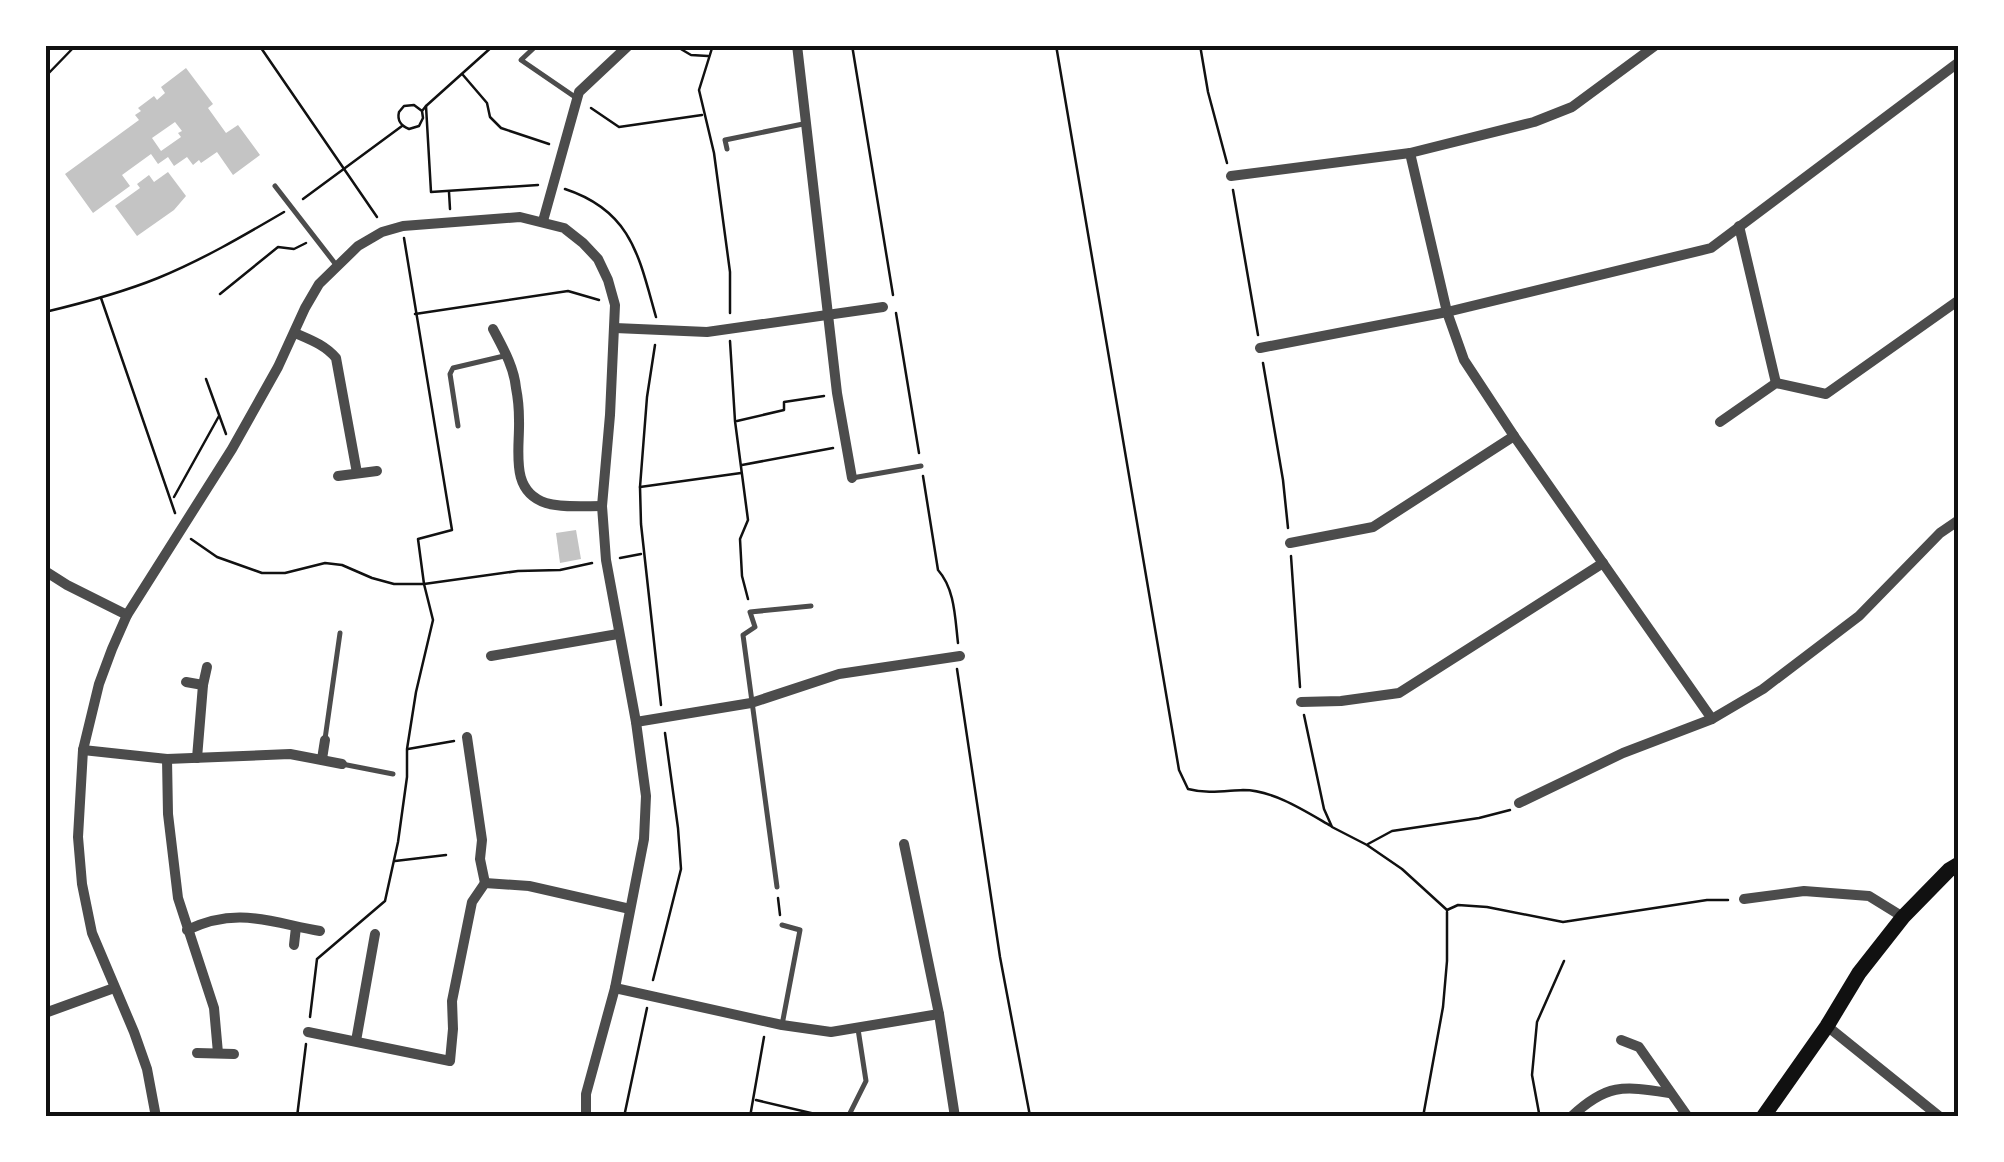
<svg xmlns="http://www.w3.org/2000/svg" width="2004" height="1162" viewBox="0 0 2004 1162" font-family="Ubuntu,sans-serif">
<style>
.building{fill:#c4c4c4;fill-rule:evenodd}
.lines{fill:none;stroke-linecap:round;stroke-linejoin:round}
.path{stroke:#111;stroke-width:2.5}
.service{stroke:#4c4c4c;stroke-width:5}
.minor{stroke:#4c4c4c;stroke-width:10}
.trunk{stroke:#111;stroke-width:15}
.neatline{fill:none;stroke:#111;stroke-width:4}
</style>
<rect width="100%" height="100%" fill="#fff"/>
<g class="building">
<path d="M186,68L213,104L208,108L226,133L238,125L260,155L233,175L217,152L201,163L199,160L193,165L187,157L174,166L168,157L158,164L151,154L122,175L130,186L93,213L65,174L139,120L135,115L141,111L138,108L154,96L157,100L165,93L161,87ZM175,122L182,131L178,133L181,137L161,151L152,138Z"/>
<polygon points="168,172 186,196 174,210 137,236 115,206 140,188 137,184 149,175 154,182"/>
<polygon points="576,530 581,559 560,563 556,533"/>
</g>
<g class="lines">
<g class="path">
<polyline points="259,45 377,217"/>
<polyline points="674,45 691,55 708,56"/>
<polyline points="713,45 699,90 714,153 730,272 730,313"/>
<polyline points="852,45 893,295"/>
<path d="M1056,45L1179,770L1188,789C1207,794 1223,791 1243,790C1273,790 1305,811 1331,826"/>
<polyline points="1200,45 1208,92 1227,163"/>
<polyline points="1202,47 1211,45"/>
<polyline points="463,75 487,103 490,117 501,128 549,144"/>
<polyline points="45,77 76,45"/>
<polyline points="426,106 431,192 538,185"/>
<polyline points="591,108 619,127 702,115"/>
<path d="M422,111L414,105L404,106L399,112C397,120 401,126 409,129L419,126L423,118L422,111L426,106L494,45"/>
<path d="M565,189C632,211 639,257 656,317"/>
<polyline points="1233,190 1258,335"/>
<polyline points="449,192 450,209"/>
<polyline points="303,199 402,126"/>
<polyline points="220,294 278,247 294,249 306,243"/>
<polyline points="101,298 175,513"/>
<path d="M45,312C83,303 121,293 158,278C202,260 243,236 284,212"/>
<polyline points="896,313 919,453"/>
<polyline points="415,314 568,291 599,300"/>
<polyline points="730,341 735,421 748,520 740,539 742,576 748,599"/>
<polyline points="655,345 647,397 640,487 641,524 661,705"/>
<polyline points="1263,363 1283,480 1288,528"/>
<polyline points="206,379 226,434"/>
<polyline points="737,421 784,410 784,402 824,396"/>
<polyline points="742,465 833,448"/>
<path d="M923,476L938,570C955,589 955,618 958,643"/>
<polyline points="640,487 741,473"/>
<polyline points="174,497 219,416"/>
<polyline points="191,539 217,557 262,573 285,573 325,563 342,565 372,578 394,584 424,584 518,571 560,570 592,563"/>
<polyline points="1291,556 1300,687"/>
<polyline points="620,558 641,554"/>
<polyline points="957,669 1000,957 1030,1116 1023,1117"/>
<polyline points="1304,715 1324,809 1332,827 1367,845 1402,869 1447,910"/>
<polyline points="408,749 454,741"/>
<polyline points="1368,844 1392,831 1479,818 1510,810"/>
<polyline points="395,861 446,855"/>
<polyline points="778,898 780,915"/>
<polyline points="1447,910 1458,905 1487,907 1563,922 1707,900 1728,900"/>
<polyline points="653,980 681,869 678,828 665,733"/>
<polyline points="310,1017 317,959 385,901 398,842 407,777 407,749 416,692 433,620 424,584 418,539 452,530 404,238"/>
<polyline points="756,1100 828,1117"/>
<polyline points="297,1117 306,1044"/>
<polyline points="624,1117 647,1008"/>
<polyline points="750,1117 764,1037"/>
<polyline points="1423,1117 1443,1007 1447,961 1447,912"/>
<polyline points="1544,1117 1539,1113 1532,1075 1537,1022 1564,961"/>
</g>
<g class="service">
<polyline points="537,45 521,60 575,97"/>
<polyline points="727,149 725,140 803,124"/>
<polyline points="275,186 337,266"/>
<polyline points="458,426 450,374 453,368 504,356"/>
<polyline points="852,478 921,466"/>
<polyline points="325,739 340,633"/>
<polyline points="342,764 393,774"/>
<polyline points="777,887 743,635 755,627 750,612 811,606"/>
<polyline points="782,925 800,930 782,1025"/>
<polyline points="848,1117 866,1081 858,1029"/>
</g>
<g class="minor">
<polyline points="797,45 837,393 852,478"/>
<polyline points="1410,153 1447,312 1464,360 1514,436 1712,719"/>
<polyline points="1231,176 1410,153 1534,122 1572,107 1656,45"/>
<polyline points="543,221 579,92 629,45"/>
<polyline points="1739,226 1776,383"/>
<polyline points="615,328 707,332 883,307"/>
<path d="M493,329C503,348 514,367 516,388C518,398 519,409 519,420C520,450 509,491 546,503C562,508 585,506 602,506"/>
<path d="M295,333C311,340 325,345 336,358L357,473"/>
<polyline points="1260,348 1447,312 1711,248 1959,62"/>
<polyline points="1720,422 1776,383 1826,394 1959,300"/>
<polyline points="338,476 377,471"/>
<polyline points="1290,543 1373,527 1514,436"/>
<polyline points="45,571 67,585 127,615"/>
<polyline points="491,656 618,634"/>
<polyline points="186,682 203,685"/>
<polyline points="1301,702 1341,701 1399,693 1603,563"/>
<polyline points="636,722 751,703 839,674 960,656"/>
<polyline points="467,737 482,840 480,859 485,883"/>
<polyline points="83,750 167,759 290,754 342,764"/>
<polyline points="197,758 203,685 207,667"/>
<polyline points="167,759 168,814 178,898 214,1008 218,1053"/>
<polyline points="322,759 325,740"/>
<polyline points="1519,803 1623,753 1712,719 1763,689 1859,616 1940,533 1959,520"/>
<polyline points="904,844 939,1014 955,1117"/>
<polyline points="1744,899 1804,891 1869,896 1903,917"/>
<path d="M187,930C237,906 269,922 320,931"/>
<polyline points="294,945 296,927"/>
<polyline points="615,988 782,1025 831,1032 939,1014"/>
<polyline points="45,1013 114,988"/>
<polyline points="1827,1026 1940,1117"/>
<polyline points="308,1032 450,1061 453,1029 452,1001 472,902 485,883 529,886 630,909"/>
<polyline points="1621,1040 1639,1047 1688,1117"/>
<polyline points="356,1041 375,934"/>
<polyline points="197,1053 234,1054"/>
<polyline points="156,1117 147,1069 134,1032 92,933 82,884 78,837 83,750 99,684 112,649 127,615 232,449 278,367 305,308 319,284 358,246 382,232 403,226 520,217 564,228 583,243 598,259 608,280 615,305 610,415 602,506 606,560 636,722 646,796 644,839 615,988 586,1094 586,1117"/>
<path d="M1571,1117C1607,1083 1623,1086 1670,1093"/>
</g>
<polyline class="trunk" points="1763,1117 1827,1026 1859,973 1903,917 1949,870 1959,864"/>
</g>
<rect width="2004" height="1162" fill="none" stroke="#ffffff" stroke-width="95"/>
<rect x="48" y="48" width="1908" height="1066" class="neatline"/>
</svg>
